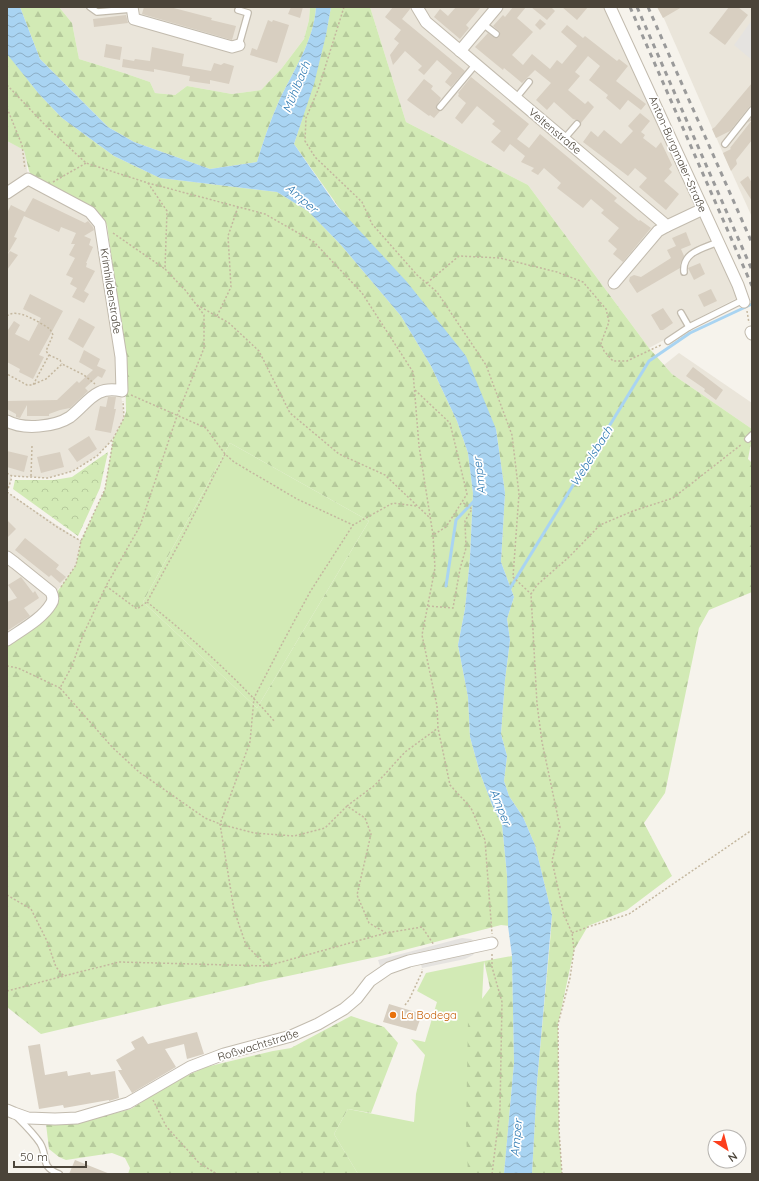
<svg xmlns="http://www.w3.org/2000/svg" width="759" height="1181" viewBox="0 0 759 1181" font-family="Quicksand,sans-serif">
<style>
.residential{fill:#eae5da}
.grass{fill:#d2eab5}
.forest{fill:url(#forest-firs);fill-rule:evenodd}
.park{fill:url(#park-crowns)}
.parking{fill:#e5e3e0}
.water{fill:url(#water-waves)}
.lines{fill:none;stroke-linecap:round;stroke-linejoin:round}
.stream{stroke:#a9d4f2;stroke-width:3}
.building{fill:#d8cfc1}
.lane-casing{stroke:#c2bbae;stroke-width:8}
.street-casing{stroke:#c2bbae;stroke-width:13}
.path{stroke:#c4b79f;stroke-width:1.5;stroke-dasharray:2 2;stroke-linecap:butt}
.lane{stroke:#fff;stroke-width:5.5}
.street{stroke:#fff;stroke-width:11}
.rail{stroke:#9a9a9a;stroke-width:3;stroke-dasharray:5 5;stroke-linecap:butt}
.food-dot{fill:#e8710a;stroke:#fff;stroke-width:1.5}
.labels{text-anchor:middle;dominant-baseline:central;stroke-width:3.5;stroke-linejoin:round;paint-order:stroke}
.street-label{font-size:11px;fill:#4b4439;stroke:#fff}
.food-label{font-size:11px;fill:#c56008;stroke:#fff;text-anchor:start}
.water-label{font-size:12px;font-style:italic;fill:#2e7ab2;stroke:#fff}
</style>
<defs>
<pattern id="forest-firs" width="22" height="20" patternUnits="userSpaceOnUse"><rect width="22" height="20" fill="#d2eab5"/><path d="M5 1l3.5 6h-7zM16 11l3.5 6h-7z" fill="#b6ca9c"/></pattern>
<pattern id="park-crowns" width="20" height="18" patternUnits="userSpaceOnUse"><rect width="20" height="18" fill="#d2eab5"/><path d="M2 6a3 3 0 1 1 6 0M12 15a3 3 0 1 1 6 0" fill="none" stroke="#b6ca9c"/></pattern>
<pattern id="water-waves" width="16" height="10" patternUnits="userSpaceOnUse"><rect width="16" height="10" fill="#a9d4f2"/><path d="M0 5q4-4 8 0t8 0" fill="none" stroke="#8caec5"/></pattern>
</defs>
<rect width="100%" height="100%" fill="#f6f3ec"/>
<g class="residential">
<polygon points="59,7 310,7 309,20 304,39 282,68 261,90 232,94 187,86 175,95 155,93 150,82 124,73 79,59 72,23"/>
<polygon points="370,7 606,7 739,297 698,318 664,340 649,348 528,185 406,122"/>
<polygon points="659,7 752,7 752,217 723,153"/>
<polygon points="7,141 25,150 28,179 100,224 124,418 113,439 97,456 73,471 48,478 12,476 7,492 81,541 76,565 53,596 52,603 7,640"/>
<polygon points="679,353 752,403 752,429 672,374 664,365"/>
</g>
<g class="grass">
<polygon points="230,443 369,521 257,708 143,602"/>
<polygon points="484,961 473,1174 358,1174 334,1134 348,1109 414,1122 416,1094 425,1055 411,1039 425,1042 437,1002 417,991 426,973"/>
</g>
<g class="forest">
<path d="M20,7H59L72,23L79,59L124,73L150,82L155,93L175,95L187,86L232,94L261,90L282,68L304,39L309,20L310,7H316C314,41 293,71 279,101C270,121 263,142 257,162L210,169L134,142L108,127L40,59Z"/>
<path d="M331,7H370L406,122L528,185L649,348L672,374L752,429V438L748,459L752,463V592L709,610L699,628L665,793L644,823L672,876L627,910L588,926L574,950L558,1024L559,1130L562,1174H532L537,1082L551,931L501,925L381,956L265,981L41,1034L7,1007V640L40,616L76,565L81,541L105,489L113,439L124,418L126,412L125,356L107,225L94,209L32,177L29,171L24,150L7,141V53L39,94L62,118L114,156L160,178L277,192L308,211L341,245L401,316L431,366L457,421L468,453L473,493L470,558L465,609L458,645L468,697L470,737L480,773L493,807L502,824L507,875L551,931L552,915L535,845L523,817L509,796L504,781L507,756L501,734L505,680L510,640L507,619L514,597L501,562L505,493L496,429L294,144C309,99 323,54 331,7ZM230,443L369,521L257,708L143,602Z"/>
<polygon points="512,956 514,1063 504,1174 468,1174 466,1132 468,1018 490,988 484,961"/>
<polygon points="351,1016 384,1027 398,1043 371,1113 348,1109 334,1134 358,1174 128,1174 130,1168 125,1158 112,1153 66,1160 59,1157 49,1149 46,1124 80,1122 131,1109 173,1082 206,1067 273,1051 291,1048"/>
</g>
<polygon class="park" points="108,452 100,488 78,536 13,489 15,480 54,480 72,477"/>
<g class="parking">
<polygon points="752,20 752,60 734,45"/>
<polygon points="462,938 471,939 477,943 380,966 378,960"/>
<polygon points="477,948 473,955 465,959 422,968 420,961"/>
</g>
<path class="water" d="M7,7H20L40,59L108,127L134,142L210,169L257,162C263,142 270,121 279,101C293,71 314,41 316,7H331L326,35L314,84L294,144L336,205L407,282L466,356L496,429L505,493L501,562L514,597L507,619L510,640L505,680L501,734L507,756L504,781L509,796L523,817L535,845L552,915L537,1082L532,1174H504L514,1063L512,956L508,926L507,875L502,824L493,807L480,773L470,737L468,697L458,645L465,609L470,558L473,493L468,453L457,421L431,366L401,316L341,245L308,211L277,192L160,178L114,156L62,118L39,94L7,54Z"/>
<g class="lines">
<g class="stream">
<polyline points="446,586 456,520 475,500"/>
<polyline points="509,590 649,361 690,333 752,304"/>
</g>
</g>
<g class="building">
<polygon points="144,7 170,7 212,18 211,20 236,26 232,40 142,14"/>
<polygon points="291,7 303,7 300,18 288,14"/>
<polygon points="393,7 410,7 410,9 402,19 465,71 451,87 445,82 452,73 437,60 424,75 418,70 422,66 405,51 393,65 390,55 399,43 394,39 401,30 385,17"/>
<polygon points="456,7 481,7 466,25 469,28 460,39 434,17 440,9 448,16"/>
<polygon points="513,7 526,7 517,18 533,32 512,55 523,65 532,54 550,69 557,60 562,64 577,46 561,32 567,25 583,38 585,36 617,61 619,59 628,66 616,81 646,104 641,110 628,100 620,110 606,98 608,95 589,80 600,66 588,56 575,72 580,76 568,90 585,104 588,101 594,107 581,123 579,121 573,119 554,102 547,110 536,100 551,83 535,70 522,83 504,68 503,70 475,47 488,33 495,38 499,37 500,32 493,26 503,15 505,17"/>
<polygon points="531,7 551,7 555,11 547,20"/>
<polygon points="562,7 588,7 577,20"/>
<polygon points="657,7 682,7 663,18"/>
<polygon points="729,7 738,7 748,15 725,45 709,33"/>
<polygon points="126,15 128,23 94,27 93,19"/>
<polygon points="540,19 546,24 540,30 535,25"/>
<polygon points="268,20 272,22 273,20 289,25 277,63 250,55 252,48 257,50"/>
<polygon points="106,44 122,47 120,60 104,57"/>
<polygon points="152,47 184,54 182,66 211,71 214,63 221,65 224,63 234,66 229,84 210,80 210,84 189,81 190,76 154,69 154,72 122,67 123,59 134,61 135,59 150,61"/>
<polygon points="471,77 529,124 517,139 529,148 540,134 617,198 614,201 639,221 640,220 651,228 623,262 613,254 617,249 608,241 619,228 601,213 604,210 591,199 583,208 557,188 561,183 544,168 538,175 531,171 534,168 521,162 525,156 510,144 504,152 491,142 501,131 492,124 495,121 477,106 462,124 455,118 466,103 458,96 459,94 458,93"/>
<polygon points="424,79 433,86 431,89 441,98 436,107 437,110 440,111 434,118 430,115 429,116 407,100"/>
<polygon points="752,83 752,106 749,107 730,131 716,138 712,129 715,127"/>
<polygon points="640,113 650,121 641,132 645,135 643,138 656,148 661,142 672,165 669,169 672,172 664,181 679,194 666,210 639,187 647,178 635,168 628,176 583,142 591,131 598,137 604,130 621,144 633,131 628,126"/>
<polygon points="752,117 752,140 736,160 737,164 731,171 723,153 731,149 730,148 752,120 747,123"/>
<polygon points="748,176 752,183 752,201 740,182"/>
<polygon points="33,198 85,223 88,221 93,227 94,230 84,236 91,239 89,245 93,247 86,263 87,263 86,267 95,271 84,291 89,294 84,303 72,297 77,288 70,284 73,278 66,275 75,258 69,255 75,244 71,244 76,233 61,227 59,232 24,216 14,237 17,238 7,255 7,213 11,205 25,212"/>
<polygon points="686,232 691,245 681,249 684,256 680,264 680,268 637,293 629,281 630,277 634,275 641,277 671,258 667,250 676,246 672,238"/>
<polygon points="10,251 18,255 7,270 7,255"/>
<polygon points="700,263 705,274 694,280 688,268"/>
<polygon points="711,289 717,301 704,307 698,295"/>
<polygon points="30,294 63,311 39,355 44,357 33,379 19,372 20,369 7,362 7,330 8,330 14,321 20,325 15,334 29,341 41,318 23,309"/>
<polygon points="663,308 673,323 663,330 660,330 651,315"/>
<polygon points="79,318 95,327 83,348 68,339"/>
<polygon points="84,350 100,359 97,366 106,370 102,378 98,376 85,388 88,391 70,408 60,410 49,414 49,416 27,416 27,405 20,418 16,417 16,414 7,409 7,401 57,400 77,381 79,383 93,370 79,362"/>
<polygon points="693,367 723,390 716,400 704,391 705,389 686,376"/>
<polygon points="108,397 116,397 114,409 116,409 111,433 95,430 100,406 106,407"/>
<polygon points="89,436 97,449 77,462 68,449"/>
<polygon points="7,451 28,456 24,472 7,467"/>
<polygon points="60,452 64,467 41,473 37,457"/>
<polygon points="7,520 16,529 7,538"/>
<polygon points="25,538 59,565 56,569 66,577 60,583 51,575 49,577 15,550"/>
<polygon points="21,577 33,593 35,591 39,598 24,608 30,616 7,631 7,602 17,598 8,585"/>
<polygon points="389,1004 422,1014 416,1031 383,1022"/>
<polygon points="197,1032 204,1054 187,1059 184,1044 165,1049 176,1067 132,1093 118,1070 122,1070 116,1060 135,1049 131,1042 143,1036 148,1044"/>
<polygon points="40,1044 45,1075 67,1071 68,1076 90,1072 91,1075 115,1071 119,1098 109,1101 109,1100 64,1108 63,1105 39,1109 28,1046"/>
<polygon points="75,1160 110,1174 69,1174"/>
</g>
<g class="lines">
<g class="lane-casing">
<g id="lane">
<polyline points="90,7 97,12 132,9"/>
<polyline points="238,10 248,13 239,45"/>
<polyline points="483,24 496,34"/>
<polyline points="516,98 529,82"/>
<polyline points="440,107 476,64"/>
<polyline points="564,139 577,124"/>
<polyline points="725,144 752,110"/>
<path d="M684,272C682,252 702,249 718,242"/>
<polyline points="681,313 689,327"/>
<polyline points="668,341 689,327 743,300"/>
<polyline points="748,439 752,435"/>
<path d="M17,1117C25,1125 34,1134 40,1143C49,1158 39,1166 59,1174"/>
</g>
</g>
<g class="street-casing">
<g id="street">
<polyline points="132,7 134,19 232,47 239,45"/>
<polyline points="417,7 426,22 667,226 703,209"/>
<polyline points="610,7 738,285 744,302"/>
<polyline points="460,51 497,7"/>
<path d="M7,193L28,179L90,212L100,224L121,357L122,391C95,385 89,402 70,417C55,427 23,430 7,421"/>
<polyline points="614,283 658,231 667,226"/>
<polyline points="751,332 752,334"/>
<path d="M7,557L15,563L51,592C53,596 54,600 51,604C42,619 21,630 7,640"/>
<polyline points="7,1110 14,1113 28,1118 55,1119 77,1118 128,1103 190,1067 224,1054 291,1036 318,1024 344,1009 357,998 370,981 389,968 409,961 492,943"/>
</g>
</g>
<g class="path">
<polyline points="344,7 318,90 306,118 305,141 315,157 362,202 372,224 417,275 437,292 486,365 512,435 519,494 513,577 531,594"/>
<polyline points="7,85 47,127 86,163 148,183 265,214 314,242 362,293 413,372 419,446 433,535 435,568 422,635 437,706 438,728 450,785 471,808 485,840 492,934"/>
<polyline points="7,108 22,145 25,169"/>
<polyline points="53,182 86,163"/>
<polyline points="148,183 167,211 165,269 186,291 204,315 204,348 177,416 140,526 106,586 83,635 72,666 60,688 112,747 139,772 205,818 220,824 254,833 294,836 325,828 347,806 365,818 371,834 357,895 369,923 386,933 422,927 434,945"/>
<polyline points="113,233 165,269"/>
<polyline points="427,283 459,256 500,258 557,272 583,282 606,309 609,322 601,343 604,351 613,361 627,361 661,345"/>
<polyline points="197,305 229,323 259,351 290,413 339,454 385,475 430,518"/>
<polyline points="747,311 749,323"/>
<path d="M7,316C17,307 40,323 50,329L53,335L46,351L49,355L33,385H27L7,374"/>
<polyline points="217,316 231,287 228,236 238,207"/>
<polyline points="49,355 60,360 62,364"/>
<polyline points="34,384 46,379 62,364 84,375 95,384"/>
<polyline points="415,390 450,423 467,494 446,527 433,535"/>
<polyline points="131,395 206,428 225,454 234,462 297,499 353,525 393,503 416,506"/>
<polyline points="7,473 12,476 48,478 73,471 97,456 113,439 124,418 123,401"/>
<polyline points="31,476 32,446"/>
<polyline points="7,492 57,527 81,541"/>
<polyline points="7,492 12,477"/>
<polyline points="106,586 137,609 147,602 183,536 225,454"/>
<polyline points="61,587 76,565 81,541 105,489 113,441"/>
<path d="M147,602C192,638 237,678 275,722"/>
<polyline points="428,606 453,608 460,569 466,548 465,521 472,509 462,502"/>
<polyline points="7,666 18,668 60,688"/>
<polyline points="347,806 375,785 405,752 438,728"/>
<polyline points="7,895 31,909 47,941 56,967 64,976 119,962 267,966 386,933"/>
<polyline points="572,933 588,927 629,914 752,830"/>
<polyline points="267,966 246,945 234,910 220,824 250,742 254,698 283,642 310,592 353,525"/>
<polyline points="7,991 64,976"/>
<polyline points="405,1005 409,1000 422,972 422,969"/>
<polyline points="153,1100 166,1126 199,1163 217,1174"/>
<polyline points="492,1174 500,1109 502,1002 492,967 492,954"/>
<polyline points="562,1174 559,1130 558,1024 570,978 574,950 572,933 564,915 552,861 560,827 542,742 537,704 531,594 537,585 569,557 600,525 633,511 673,498 742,444"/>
</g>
<use href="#lane" class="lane"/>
<use href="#street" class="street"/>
<g class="rail">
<polyline points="630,7 752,286"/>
<polyline points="637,7 752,270"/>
<polyline points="648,7 752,243"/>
</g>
</g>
<circle class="food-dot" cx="393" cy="1015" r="4"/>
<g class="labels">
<g class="street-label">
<text transform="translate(555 131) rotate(40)">Veltenstraße</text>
<text transform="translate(678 154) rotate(66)">Anton-Burgmaier-Straße</text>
<text transform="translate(111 291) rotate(81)">Krimhildenstraße</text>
<text transform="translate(258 1045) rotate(-17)">Roßwachtstraße</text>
</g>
<g class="food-label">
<text x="401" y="1015">La Bodega</text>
</g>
<g class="water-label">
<text transform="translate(296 87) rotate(-68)">Mühlbach</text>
<text transform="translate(302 198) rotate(41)">Amper</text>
<text transform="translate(591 456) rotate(-58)">Webelsbach</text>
<text transform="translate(479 476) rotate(-97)">Amper</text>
<text transform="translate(501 807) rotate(68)">Amper</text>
<text transform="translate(516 1138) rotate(-85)">Amper</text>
</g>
</g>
<rect width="759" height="1181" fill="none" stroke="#4b4439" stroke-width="16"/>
<g transform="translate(727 1149) rotate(144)"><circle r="19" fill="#ffffff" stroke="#b7b4b0"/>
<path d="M0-3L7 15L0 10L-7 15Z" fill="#fc3f1d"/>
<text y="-6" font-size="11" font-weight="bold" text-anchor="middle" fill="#4b4439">N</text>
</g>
<path d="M14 1161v6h72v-6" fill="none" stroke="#4b4439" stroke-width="2"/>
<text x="20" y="1161" font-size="12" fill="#4b4439" stroke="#ffffff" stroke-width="3" paint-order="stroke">50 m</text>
</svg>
